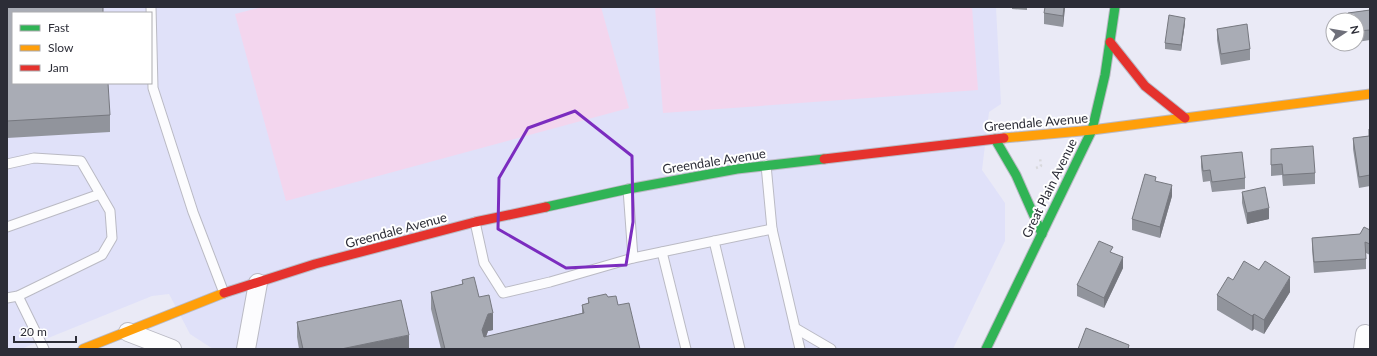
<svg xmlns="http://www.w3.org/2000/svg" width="1377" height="356" viewBox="0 0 1377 356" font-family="Lato,sans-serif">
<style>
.built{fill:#e0e1f9;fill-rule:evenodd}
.green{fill:#f3d6ee}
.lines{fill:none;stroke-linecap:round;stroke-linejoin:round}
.lane-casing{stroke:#babac4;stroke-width:11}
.street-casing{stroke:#babac4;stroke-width:20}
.fast-casing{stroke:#babac4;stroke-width:11}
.slow-casing{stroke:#babac4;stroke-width:11}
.jam-casing{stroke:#babac4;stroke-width:11}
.path{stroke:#d8d8dc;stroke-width:2.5;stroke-dasharray:2 3;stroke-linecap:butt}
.lane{stroke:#fcfcfe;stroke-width:9}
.street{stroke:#fcfcfe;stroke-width:18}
.fast{stroke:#30b455;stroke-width:9}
.slow{stroke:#ff9f0a;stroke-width:9}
.jam{stroke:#e5322d;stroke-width:9}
.wall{fill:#91949c}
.shaded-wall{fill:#76787f}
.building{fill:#a9acb5;stroke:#76787f}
.marked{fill:none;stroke:#7b2cbf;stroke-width:3;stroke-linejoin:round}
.labels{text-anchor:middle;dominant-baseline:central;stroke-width:4;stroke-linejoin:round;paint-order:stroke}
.street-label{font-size:13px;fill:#2c2d37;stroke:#fff}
</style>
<rect width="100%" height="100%" fill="#eaeaf6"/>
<path class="built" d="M7,7H996L1001,104L989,112L982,170L1005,203V241L953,349H213L190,334L169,294L152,296L21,349H7ZM13,13H151V83H13Z"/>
<g class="green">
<polygon points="262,7 601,7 629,108 286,201 235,14"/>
<polygon points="655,7 972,7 978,90 663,113"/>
</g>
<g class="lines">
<g class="lane-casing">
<g id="lane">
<polyline points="151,7 153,88 193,212 224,293"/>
<polyline points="7,164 34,158 81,161 110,211 112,238 102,255 18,296 7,298"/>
<polyline points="766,165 772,229 795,328 831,349"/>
<polyline points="628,189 633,258"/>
<polyline points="475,222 484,263 503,293 550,282 633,258 772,229"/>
<polyline points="7,227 100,194"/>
<polyline points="714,241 740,349"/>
<polyline points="662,252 686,349"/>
<polyline points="18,296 44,349"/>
<polyline points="795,328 800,349"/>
</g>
</g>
<g class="street-casing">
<g id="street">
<polyline points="128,332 172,349"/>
<polyline points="246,349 258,283"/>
<polyline points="1363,349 1365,334"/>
</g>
</g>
<g class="fast-casing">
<g id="fast">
<polyline points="995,139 1016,175 1042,234"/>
<polyline points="546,207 628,189 737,169 824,159"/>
<polyline points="986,349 1092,130 1105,75 1115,7"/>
</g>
</g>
<g class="slow-casing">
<g id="slow">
<polyline points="1004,138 1092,130 1370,94"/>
<polyline points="83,349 224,293"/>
</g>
</g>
<g class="jam-casing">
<g id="jam">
<polyline points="1110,42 1145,86 1185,118"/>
<polyline points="824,159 1004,138"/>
<polyline points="224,293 315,264 475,222 546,207"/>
</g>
</g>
<polyline class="path" points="1036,168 1041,166 1040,158"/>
<use href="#lane" class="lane"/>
<use href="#street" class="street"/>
<use href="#fast" class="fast"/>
<use href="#slow" class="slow"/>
<use href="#jam" class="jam"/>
</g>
<g class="wall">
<polygon points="7,7 110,115 110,132 7,138"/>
<polygon points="1012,7 1027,7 1027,10 1012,9"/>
<polygon points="1065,7 1063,27 1044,24 1044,13"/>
<polygon points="1370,10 1370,40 1357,42 1357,20 1348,20 1348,13"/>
<polygon points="1185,23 1181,51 1165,49 1165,43"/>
<polygon points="1217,29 1250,49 1250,60 1221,65 1217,40"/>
<polygon points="1369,129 1370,129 1370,186 1359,188 1353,149 1353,138 1369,136"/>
<polygon points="1271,149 1315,173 1315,184 1283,186 1282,175 1271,176"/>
<polygon points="1201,156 1245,178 1245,189 1212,192 1210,181 1203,182 1201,167"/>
<polygon points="1156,181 1172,196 1160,238 1132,230 1132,219"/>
<polygon points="1242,192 1269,219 1247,224 1242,203"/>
<polygon points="1370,230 1370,255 1366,253 1366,269 1314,273 1312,249 1312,238 1360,234"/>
<polygon points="1113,253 1123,268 1104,308 1077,296 1077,285"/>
<polygon points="462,280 479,297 493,330 488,331 486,337 582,313 582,305 588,303 588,298 608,297 618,305 640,349 441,349 431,309 431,292 462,284"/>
<polygon points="1233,280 1290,292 1264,334 1254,329 1252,331 1217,310 1217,295"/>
<polygon points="297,322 409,349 299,349 297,337"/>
</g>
<g class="shaded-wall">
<polygon points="1064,7 1065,7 1063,27 1063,16"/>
<polygon points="1185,18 1185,23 1181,51 1181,45"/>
<polygon points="1172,185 1172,196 1160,238 1160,227"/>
<polygon points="1269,208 1269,219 1247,224 1247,213"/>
<polygon points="1123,257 1123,268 1104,308 1104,298"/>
<polygon points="1290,277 1290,292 1264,334 1264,320"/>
<polygon points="493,313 493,330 488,331 482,347 482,330 488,314"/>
<polygon points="1254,314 1254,329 1252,331 1252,316"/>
<polygon points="409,335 409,349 341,349"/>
</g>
<g class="building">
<polygon points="7,7 103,7 103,13 13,13 13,83 108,83 110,115 7,121"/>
<polygon points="1045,7 1064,7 1063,16 1044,13"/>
<polygon points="1370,10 1370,30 1357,31 1357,20 1348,20 1348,13"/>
<polygon points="1169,15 1185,18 1181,45 1165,43"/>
<polygon points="1247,24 1250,49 1221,54 1217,29"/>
<polygon points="1369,129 1370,129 1370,175 1359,177 1353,138 1369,136"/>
<polygon points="1313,146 1315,173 1283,175 1282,164 1271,165 1271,149"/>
<polygon points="1242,152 1245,178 1212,182 1210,170 1203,171 1201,156"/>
<polygon points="1145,174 1156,177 1155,181 1172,185 1160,227 1132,219"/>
<polygon points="1265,187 1269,208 1247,213 1242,192"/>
<polygon points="1364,227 1370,230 1370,244 1365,242 1366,259 1314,262 1312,238 1360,234"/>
<polygon points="1099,241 1113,247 1110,252 1123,257 1104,298 1077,285"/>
<polygon points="1244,261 1259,270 1265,261 1290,277 1264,320 1254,314 1252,316 1217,295 1228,277 1233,280"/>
<polygon points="474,277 479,297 489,295 493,313 488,314 482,330 484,337 584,313 582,305 589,303 588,298 606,294 608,297 616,296 618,305 629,303 640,349 445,349 431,292 463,284 462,280"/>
<polygon points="401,300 409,335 341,349 303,349 297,322"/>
<polygon points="1086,328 1129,345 1128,349 1078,349"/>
</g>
<path class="marked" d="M575,111L632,156L633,222L626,265L566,268L498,229L499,178L528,128Z"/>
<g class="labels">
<g class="street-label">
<text transform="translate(1036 122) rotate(-5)">Greendale Avenue</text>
<text transform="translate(714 161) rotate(-9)">Greendale Avenue</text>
<text transform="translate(1049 188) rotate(-64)">Great Plain Avenue</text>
<text transform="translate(396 230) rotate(-15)">Greendale Avenue</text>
</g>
</g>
<rect width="1377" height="356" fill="none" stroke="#2c2d37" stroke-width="16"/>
<rect x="12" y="12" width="140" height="72" fill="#ffffff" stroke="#ababaf"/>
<rect x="20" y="25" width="20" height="6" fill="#30b455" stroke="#ababaf"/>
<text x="48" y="32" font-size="12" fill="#2c2d37">Fast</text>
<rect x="20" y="45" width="20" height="6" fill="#ff9f0a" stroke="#ababaf"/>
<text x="48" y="52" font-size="12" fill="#2c2d37">Slow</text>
<rect x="20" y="65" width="20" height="6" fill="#e5322d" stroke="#ababaf"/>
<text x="48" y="72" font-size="12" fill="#2c2d37">Jam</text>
<g transform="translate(1345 32) rotate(78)"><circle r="19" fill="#ffffff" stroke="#ababaf"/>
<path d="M0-3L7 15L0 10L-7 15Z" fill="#6e6f7a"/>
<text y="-6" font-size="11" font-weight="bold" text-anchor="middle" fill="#2c2d37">N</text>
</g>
<path d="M14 336v6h62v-6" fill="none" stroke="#2c2d37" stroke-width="2"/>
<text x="20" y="336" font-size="12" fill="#2c2d37" stroke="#ffffff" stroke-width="3" paint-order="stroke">20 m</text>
</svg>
